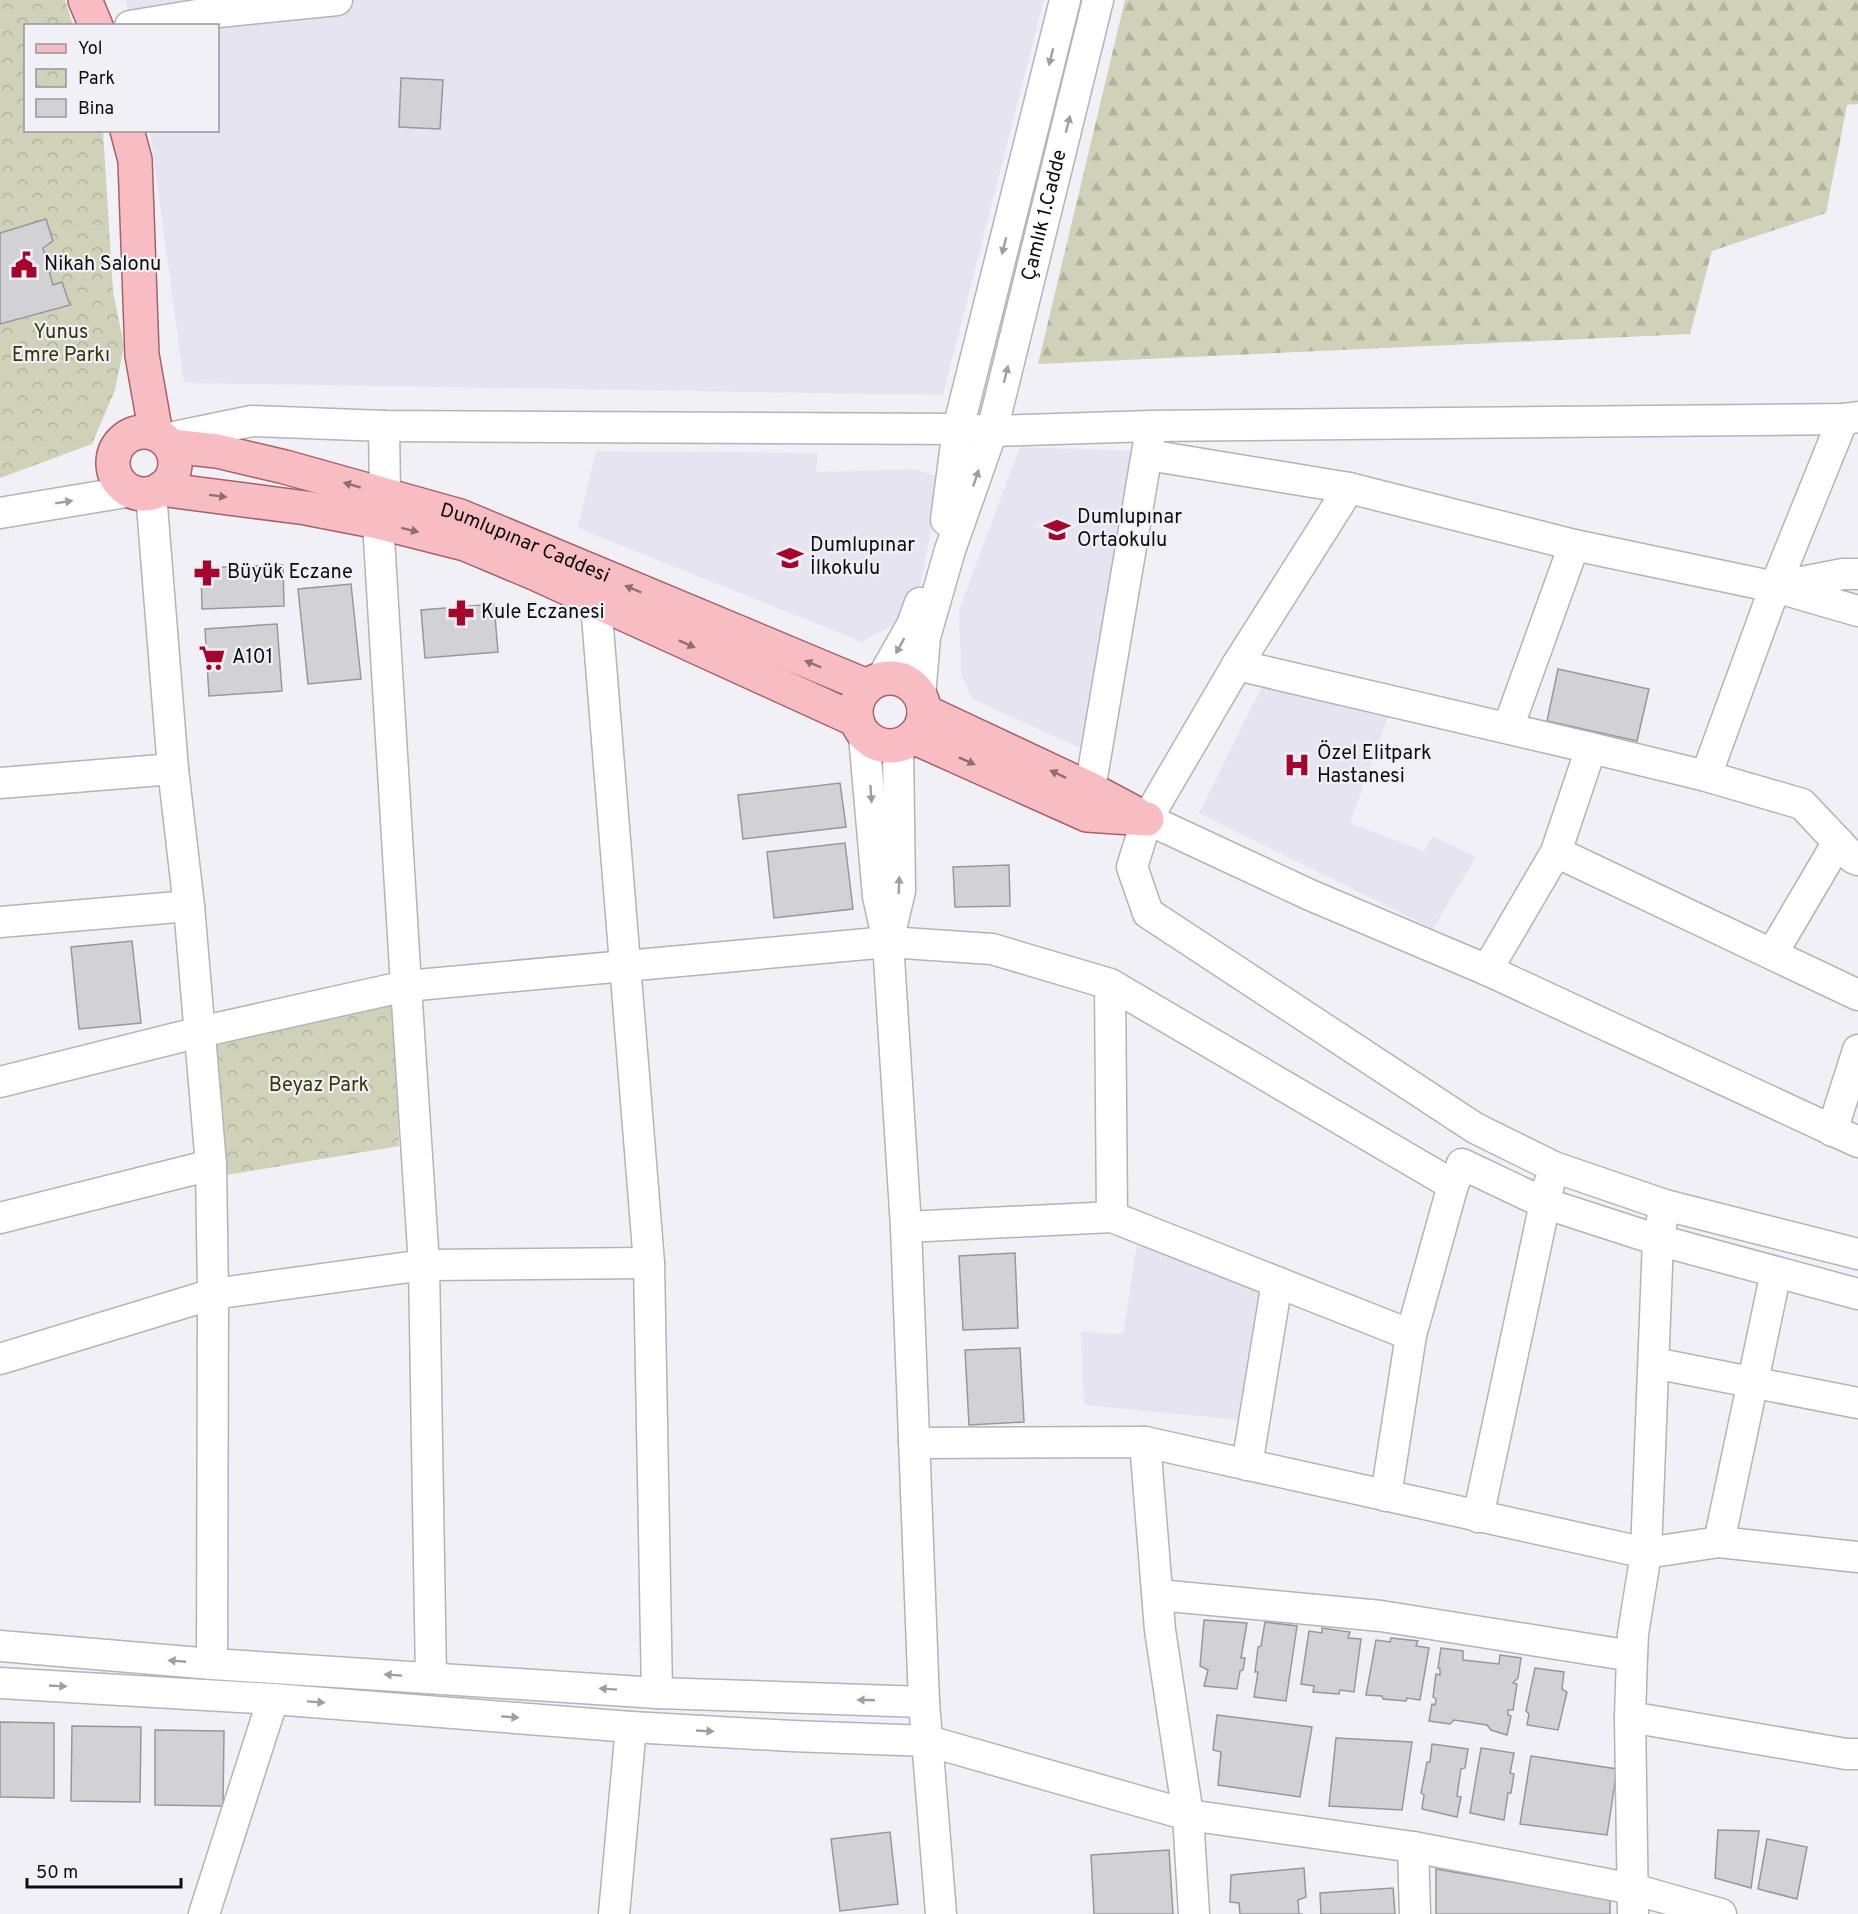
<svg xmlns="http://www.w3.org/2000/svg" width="1858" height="1914" viewBox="0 0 1858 1914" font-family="Overpass,sans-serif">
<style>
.built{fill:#e6e4f1}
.forest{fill:url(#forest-firs)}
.park{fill:url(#park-crowns)}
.building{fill:#d2d1d6;stroke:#98979c;stroke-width:1.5}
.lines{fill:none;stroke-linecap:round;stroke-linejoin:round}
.minor-casing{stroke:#b4b3b8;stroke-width:33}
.major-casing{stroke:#a46369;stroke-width:36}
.minor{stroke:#fff;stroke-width:30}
.major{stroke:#f8bdc2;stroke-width:33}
.oneway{fill:#9f9f9f}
.oneway2{fill:#8f6e72}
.labels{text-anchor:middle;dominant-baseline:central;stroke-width:4.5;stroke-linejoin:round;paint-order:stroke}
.street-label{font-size:20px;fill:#0e0e10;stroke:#f1f0f6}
.poi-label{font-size:20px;fill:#0e0e10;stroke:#f1f0f6;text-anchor:start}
.park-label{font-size:20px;fill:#343604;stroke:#f1f0f6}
</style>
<defs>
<pattern id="forest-firs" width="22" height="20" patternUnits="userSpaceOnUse" patternTransform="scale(1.5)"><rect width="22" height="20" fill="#cfd2b8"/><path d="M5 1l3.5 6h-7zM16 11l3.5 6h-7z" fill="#b1b39d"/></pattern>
<pattern id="park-crowns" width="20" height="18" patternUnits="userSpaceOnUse" patternTransform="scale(1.5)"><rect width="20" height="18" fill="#cfd2b8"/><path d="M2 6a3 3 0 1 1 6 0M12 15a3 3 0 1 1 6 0" fill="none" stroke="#b1b39d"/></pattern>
</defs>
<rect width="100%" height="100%" fill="#f1f0f6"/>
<g class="built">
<polygon points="125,0 1044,0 943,395 184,383 150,131 218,130 218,26 133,25"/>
<polygon points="1020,447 1138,451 1091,753 972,699 961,674 959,610"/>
<polygon points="596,451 818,453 816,472 915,469 941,478 920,589 898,622 862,642 578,528"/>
<polygon points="1262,686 1388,717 1350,823 1424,851 1433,836 1476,857 1433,929 1199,813"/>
<polygon points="1137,1244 1263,1292 1250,1421 1084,1405 1081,1332 1123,1334"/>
</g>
<polygon class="forest" points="1125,0 1858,0 1858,104 1847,105 1826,213 1712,251 1690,334 1038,364"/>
<g class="park">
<polygon points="0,0 65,0 73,25 26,26 26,130 103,131 113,291 124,346 115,390 92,444 0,478"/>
<polygon points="393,996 399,1146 221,1176 217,1037"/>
</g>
<g class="building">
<polygon points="401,78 443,80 440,129 399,127"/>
<polygon points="46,219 53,241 43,248 53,285 62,282 70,305 0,324 0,233"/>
<polygon points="283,565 284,606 202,609 201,568"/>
<polygon points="351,584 361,679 308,684 298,589"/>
<polygon points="494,604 498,652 425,658 421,610"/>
<polygon points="277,624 282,691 209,696 205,629"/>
<polygon points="1558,669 1649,689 1637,741 1547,721"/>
<polygon points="840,783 846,827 743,839 738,795"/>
<polygon points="845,843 853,909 774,918 767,852"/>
<polygon points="1009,865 1010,906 955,907 953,867"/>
<polygon points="132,941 141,1023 79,1029 71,947"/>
<polygon points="1015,1253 1018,1328 963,1330 959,1256"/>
<polygon points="1020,1348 1024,1422 969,1425 965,1350"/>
<polygon points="1204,1620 1247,1623 1241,1658 1245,1658 1243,1670 1240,1671 1237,1689 1204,1686 1208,1670 1200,1666"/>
<polygon points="1265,1622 1297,1626 1286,1701 1254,1697 1258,1672 1255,1672 1258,1647 1261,1646"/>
<polygon points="1322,1628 1350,1632 1348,1638 1361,1639 1354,1692 1340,1690 1339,1694 1313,1692 1314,1686 1301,1684 1309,1631 1322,1633"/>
<polygon points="1391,1638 1418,1641 1416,1646 1429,1648 1420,1700 1407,1698 1406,1701 1383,1699 1382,1696 1366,1695 1376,1640 1390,1642"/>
<polygon points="1441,1648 1463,1651 1463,1660 1499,1664 1500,1655 1521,1658 1518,1678 1513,1683 1517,1684 1513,1710 1508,1710 1508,1715 1511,1716 1507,1735 1491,1730 1487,1725 1454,1720 1450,1724 1429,1721 1432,1704 1435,1705 1436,1699 1433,1697 1436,1674 1440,1675 1440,1669 1438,1668"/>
<polygon points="1535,1668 1564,1672 1562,1689 1567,1692 1558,1730 1527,1725 1529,1714 1526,1711"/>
<polygon points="1217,1715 1312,1727 1300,1797 1218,1785 1221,1752 1213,1750"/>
<polygon points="0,1722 54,1723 54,1798 0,1797"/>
<polygon points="72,1726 141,1727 140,1802 71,1801"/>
<polygon points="155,1730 224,1731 223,1806 155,1805"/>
<polygon points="1336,1738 1412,1742 1402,1810 1329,1806"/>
<polygon points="1432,1744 1468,1749 1465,1768 1461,1769 1457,1796 1461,1797 1457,1817 1422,1809 1424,1795 1421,1793 1427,1762 1430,1762"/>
<polygon points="1481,1748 1514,1753 1510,1773 1514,1774 1511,1793 1508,1793 1504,1820 1470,1813"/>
<polygon points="1531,1756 1617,1769 1607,1835 1520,1824"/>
<polygon points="1718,1830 1759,1831 1751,1888 1715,1878"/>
<polygon points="890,1832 898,1904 840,1911 831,1839"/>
<polygon points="1767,1839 1807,1847 1797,1899 1758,1889"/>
<polygon points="1169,1850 1173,1914 1094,1914 1091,1855"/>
<polygon points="1304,1868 1306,1897 1298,1900 1299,1914 1303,1914 1240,1914 1239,1903 1230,1902 1231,1875"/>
<polygon points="1436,1869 1610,1899 1610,1914 1436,1914"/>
<polygon points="1393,1888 1395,1914 1321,1914 1320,1893"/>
</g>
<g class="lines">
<g class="minor-casing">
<g id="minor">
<polyline points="130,26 209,13 337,0"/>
<polyline points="384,426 385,495 378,522 406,986 424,1265 431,1678"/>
<polyline points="164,439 252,421 384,426 958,429 992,431 1151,426 1843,419 1858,417"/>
<polyline points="1148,455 1349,488 1574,545 1775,587 1858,611"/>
<polyline points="1349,488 1237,665 1147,819 1132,867 1148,913 1475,1128 1554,1167 1665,1205 1858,1254"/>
<polyline points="151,493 173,769 189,906 211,1165 213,1294 212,1664"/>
<polyline points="0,513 132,491"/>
<polyline points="946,520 958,429 1065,0"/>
<polyline points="1781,586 1843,574 1858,574"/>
<polyline points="596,603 649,1263 657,1693"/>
<polyline points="1237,665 1591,748 1706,776 1802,804 1853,858 1858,860"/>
<polyline points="882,678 912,625 920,603"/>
<path id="s1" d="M920,696L925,637L950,550L992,431L1098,0"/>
<polyline points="1508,728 1574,545"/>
<polyline points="864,736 878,896 888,942 906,1227 924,1702 941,1914"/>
<polyline points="1706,776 1775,587 1843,419"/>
<polyline points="0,783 173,769"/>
<polyline points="1090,789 1150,435"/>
<polyline points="1147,819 1310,895 1487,970 1858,1142"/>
<polyline points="1556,852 1858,995"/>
<polyline points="0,922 189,906"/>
<polyline points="890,933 900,891 898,745"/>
<polyline points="1772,954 1838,842"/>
<polyline points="1487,970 1556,852 1591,748"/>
<polyline points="1110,984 1112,1217"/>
<polyline points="0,1082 200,1032 406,986 888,942 992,949 1110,984 1453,1185"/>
<polyline points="1832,1131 1858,1050"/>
<polyline points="1462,1164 1544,1203 1658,1240 1858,1294"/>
<polyline points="0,1218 211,1165"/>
<polyline points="906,1227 1112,1217 1411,1335"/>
<polyline points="0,1359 213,1294 424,1265 649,1263"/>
<polyline points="1654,1363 1858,1403"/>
<polyline points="1145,1442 1160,1630 1188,1815 1194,1914"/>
<polyline points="914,1443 1145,1442 1646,1553 1719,1542 1858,1557"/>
<polyline points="1247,1465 1277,1282"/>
<polyline points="1386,1496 1411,1335 1453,1185 1461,1167"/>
<polyline points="1478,1517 1549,1184"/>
<polyline points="1719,1542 1776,1272"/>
<polyline points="1158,1595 1381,1616 1632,1656"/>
<polyline points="0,1646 212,1664 657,1693 924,1702"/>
<polyline points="0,1683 273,1699 631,1727 792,1736 928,1741 1188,1815 1413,1847 1633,1889 1721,1914"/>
<polyline points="1630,1717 1846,1754 1858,1754"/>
<polyline points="1413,1847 1415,1914"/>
<polyline points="204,1914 273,1699"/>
<polyline points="614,1914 631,1727"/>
<polyline points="1633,1914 1630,1717 1632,1656 1633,1634 1646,1553 1658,1240 1665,1205"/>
</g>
</g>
<g class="major-casing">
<g id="major">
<polyline points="85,0 96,26"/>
<polyline points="127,130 135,160 142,355 156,434"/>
<circle cx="144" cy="463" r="31"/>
<path id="s2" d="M170,446L217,451L285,467L460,516L867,686"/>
<polyline points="160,489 306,508 378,522 465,544 534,573 856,720"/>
<circle cx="890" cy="712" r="34"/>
<polyline points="924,711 1090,789 1135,813"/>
<polyline points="913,737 1087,815 1147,819"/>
</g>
</g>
<use href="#minor" class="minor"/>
<use href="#major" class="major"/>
</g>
<defs><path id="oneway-solid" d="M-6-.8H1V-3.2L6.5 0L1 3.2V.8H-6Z" transform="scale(1.5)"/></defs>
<g class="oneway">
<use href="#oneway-solid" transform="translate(1051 57) rotate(104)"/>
<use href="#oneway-solid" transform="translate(1068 124) rotate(-76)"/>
<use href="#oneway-solid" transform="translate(1004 246) rotate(104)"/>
<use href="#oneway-solid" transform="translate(1006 374) rotate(-76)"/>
<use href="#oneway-solid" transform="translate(976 478) rotate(-71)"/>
<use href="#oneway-solid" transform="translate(64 502) rotate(-9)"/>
<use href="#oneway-solid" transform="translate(900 646) rotate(119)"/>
<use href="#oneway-solid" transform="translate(871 794) rotate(86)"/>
<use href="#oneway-solid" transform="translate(899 885) rotate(-88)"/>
<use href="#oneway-solid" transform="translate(177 1661) rotate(-175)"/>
<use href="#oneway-solid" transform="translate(393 1675) rotate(-176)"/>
<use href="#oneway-solid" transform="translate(58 1686) rotate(3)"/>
<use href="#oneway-solid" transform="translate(608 1689) rotate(-176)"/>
<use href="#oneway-solid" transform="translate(866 1700) rotate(-178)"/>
<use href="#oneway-solid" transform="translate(316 1702) rotate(4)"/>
<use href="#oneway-solid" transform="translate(510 1717) rotate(4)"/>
<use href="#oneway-solid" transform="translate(705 1731) rotate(3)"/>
</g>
<g class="oneway2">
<use href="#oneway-solid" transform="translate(352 485) rotate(-164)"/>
<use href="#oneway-solid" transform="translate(218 496) rotate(7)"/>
<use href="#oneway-solid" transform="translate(410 530) rotate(14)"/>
<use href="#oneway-solid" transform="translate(633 589) rotate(-157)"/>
<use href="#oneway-solid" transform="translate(687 644) rotate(24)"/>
<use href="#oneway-solid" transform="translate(813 664) rotate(-157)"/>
<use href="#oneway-solid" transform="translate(967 761) rotate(24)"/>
<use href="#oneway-solid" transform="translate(1058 774) rotate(-155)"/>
</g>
<defs>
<g id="civic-bare" transform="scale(2.07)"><path d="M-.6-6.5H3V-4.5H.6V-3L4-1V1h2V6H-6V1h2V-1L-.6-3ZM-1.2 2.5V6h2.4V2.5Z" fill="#a4072d" stroke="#f1f0f6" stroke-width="2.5" paint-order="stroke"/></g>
<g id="school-bare" transform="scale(2.07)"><path d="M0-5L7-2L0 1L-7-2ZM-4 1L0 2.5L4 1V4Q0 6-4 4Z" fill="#a4072d" stroke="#f1f0f6" stroke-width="2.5" paint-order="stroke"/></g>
<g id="pharmacy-bare" transform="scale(2.07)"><path d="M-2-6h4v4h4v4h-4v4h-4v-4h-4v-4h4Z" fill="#a4072d" stroke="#f1f0f6" stroke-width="2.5" paint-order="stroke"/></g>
<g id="supermarket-bare" transform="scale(2.07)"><path d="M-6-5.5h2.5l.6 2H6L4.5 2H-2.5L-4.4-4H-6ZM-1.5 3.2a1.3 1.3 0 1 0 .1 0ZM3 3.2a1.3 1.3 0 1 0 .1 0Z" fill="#a4072d" stroke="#f1f0f6" stroke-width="2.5" paint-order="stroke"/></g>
<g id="hospital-bare" transform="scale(2.07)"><path d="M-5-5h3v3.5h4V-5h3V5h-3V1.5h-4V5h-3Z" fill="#a4072d" stroke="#f1f0f6" stroke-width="2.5" paint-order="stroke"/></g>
</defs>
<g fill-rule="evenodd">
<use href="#civic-bare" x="24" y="265"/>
<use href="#school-bare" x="1057" y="530"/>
<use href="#school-bare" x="790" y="558"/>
<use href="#pharmacy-bare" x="207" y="573"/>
<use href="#pharmacy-bare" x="461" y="613"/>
<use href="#supermarket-bare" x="212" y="658"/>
<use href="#hospital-bare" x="1297" y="765"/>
</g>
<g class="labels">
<g class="street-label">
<text stroke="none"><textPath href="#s1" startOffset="498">Çamlık 1.Cadde</textPath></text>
<text stroke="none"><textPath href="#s2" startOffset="369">Dumlupınar Caddesi</textPath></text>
</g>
<g class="poi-label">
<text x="44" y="265">Nikah Salonu</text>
<text x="1077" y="518">Dumlupınar<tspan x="1077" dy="23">Ortaokulu</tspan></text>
<text x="810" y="546">Dumlupınar<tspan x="810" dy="23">İlkokulu</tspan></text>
<text x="227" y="573">Büyük Eczane</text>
<text x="481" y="613">Kule Eczanesi</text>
<text x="232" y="658">A101</text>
<text x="1317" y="754">Özel Elitpark<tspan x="1317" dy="23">Hastanesi</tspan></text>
</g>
<g class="park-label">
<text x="61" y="333">Yunus<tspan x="61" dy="23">Emre Parkı</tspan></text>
<text x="319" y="1086">Beyaz Park</text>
</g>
</g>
<rect x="24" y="24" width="195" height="108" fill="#f1f0f6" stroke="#96969a" stroke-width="1.5"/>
<rect x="36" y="44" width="30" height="9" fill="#f8bdc2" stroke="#96969a" stroke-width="1.5"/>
<text x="78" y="54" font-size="18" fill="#0e0e10">Yol</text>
<rect x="36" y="69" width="30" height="18" fill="url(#park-crowns)" stroke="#96969a" stroke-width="1.5"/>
<text x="78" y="84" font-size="18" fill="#0e0e10">Park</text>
<rect x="36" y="99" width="30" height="18" fill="#d2d1d6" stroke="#96969a" stroke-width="1.5"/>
<text x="78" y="114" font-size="18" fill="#0e0e10">Bina</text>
<path d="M27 1878v9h154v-9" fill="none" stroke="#0e0e10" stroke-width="3"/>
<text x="36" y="1878" font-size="18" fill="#0e0e10" stroke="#f1f0f6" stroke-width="4.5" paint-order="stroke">50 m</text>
</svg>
